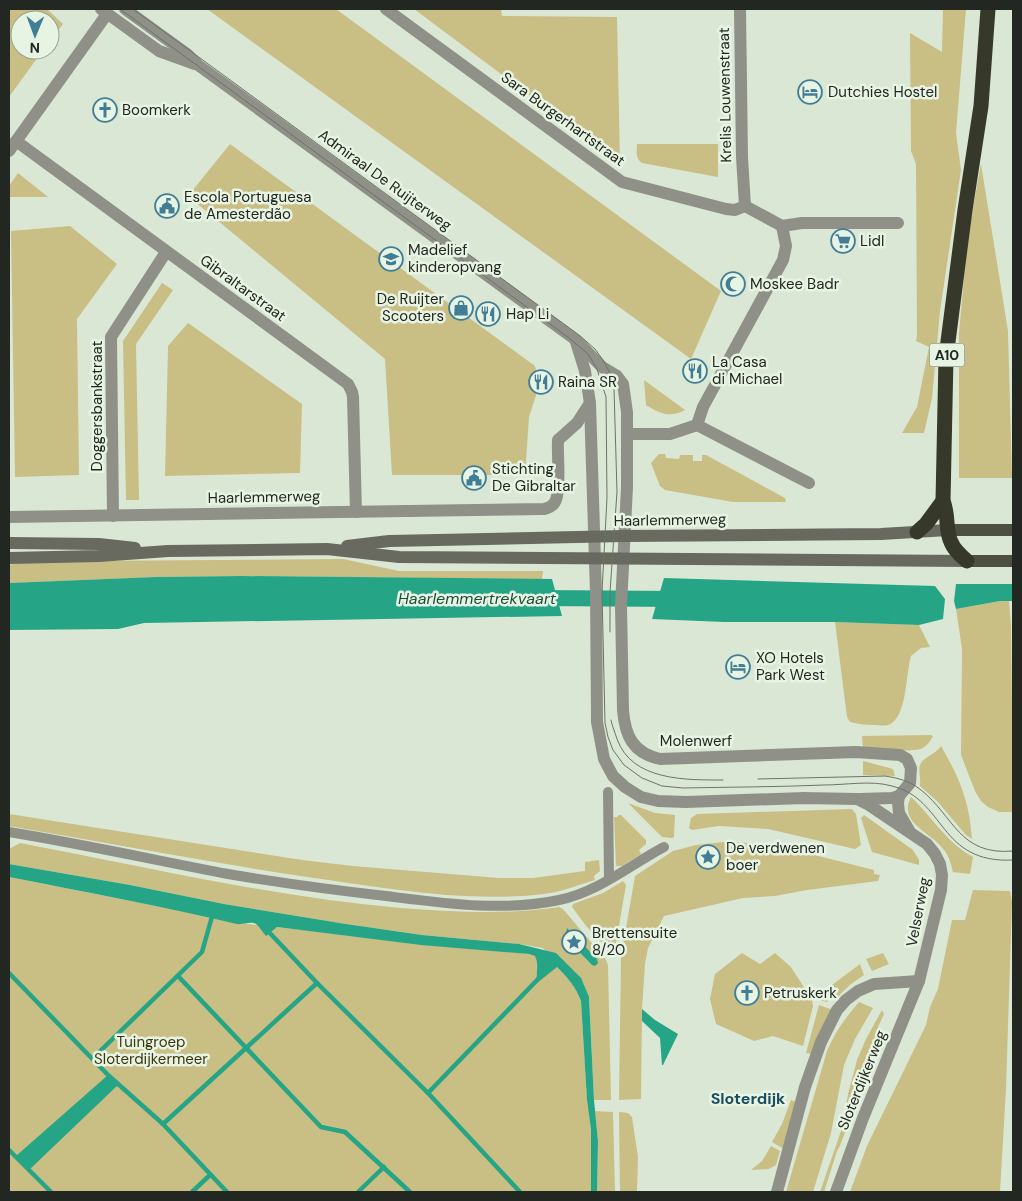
<svg xmlns="http://www.w3.org/2000/svg" width="1022" height="1201" viewBox="0 0 1022 1201" font-family="'DM Sans',sans-serif">
<style>
.green{fill:#c9be84;fill-rule:evenodd}
.water{fill:#25a585}
.lines{fill:none;stroke-linecap:round;stroke-linejoin:round}
.stream{stroke:#25a585;stroke-width:4.5}
.canal{stroke:#25a585;stroke-width:16}
.pedestrian{stroke:#8f9189;stroke-width:10}
.minor{stroke:#8f9189;stroke-width:12}
.tertiary{stroke:#8f9189;stroke-width:12}
.secondary{stroke:#686a5f;stroke-width:12}
.primary{stroke:#4c4f42;stroke-width:12}
.motorway{stroke:#363929;stroke-width:15}
.tram{stroke:#6c7368;stroke-width:1}
.labels{text-anchor:middle;dominant-baseline:central;stroke-width:5;stroke-linejoin:round;paint-order:stroke}
.shield{fill:#e8f4e3;stroke:#5e645b;stroke-width:1}
.shield-label{font-size:14px;font-weight:bold;fill:#232721}
.poi-label{font-size:15px;fill:#232721;stroke:#e8f4e3;text-anchor:start}
.street-label{font-size:15px;fill:#232721;stroke:#e8f4e3}
.park-label{font-size:15px;fill:#3d350c;stroke:#e8f4e3}
.water-label{font-size:16px;font-style:italic;fill:#1b4d3f;stroke:#e8f4e3}
.neighbourhood-label{font-size:16px;font-weight:bold;fill:#1c4d5f;stroke:#e8f4e3}
</style>
<rect width="100%" height="100%" fill="#dbe7d5"/>
<g class="green">
<polygon points="9,9 47,9 63,24 50,41 50,20 20,20 20,50 43,50 9,97"/>
<polygon points="207,9 336,9 721,291 691,359"/>
<polygon points="414,9 501,9 502,16 617,17 620,163"/>
<polygon points="943,9 966,9 956,133 961,170 940,311 932,398 924,433 902,433 917,407 929,347 916,341 917,336 916,164 911,151 910,33 942,52"/>
<polygon points="230,144 535,366 539,386 529,417 525,475 392,475 385,359 188,196"/>
<path d="M637,144H718V177L642,163C635,158 637,151 637,144Z"/>
<polygon points="981,164 1008,331 1012,478 959,478 959,334 967,241"/>
<polygon points="18,173 48,197 9,197 9,186"/>
<polygon points="70,226 117,264 77,319 79,475 15,477 11,231"/>
<polygon points="162,283 173,290 136,344 139,500 126,500 123,341"/>
<polygon points="188,323 302,404 300,473 165,476 168,346"/>
<path d="M644,380L685,410C671,418 660,414 646,405Z"/>
<polygon points="659,454 665,454 666,458 679,459 680,455 693,455 693,461 702,461 702,455 706,455 785,498 786,502 733,502 665,490 660,486 651,463"/>
<polygon points="343,559 399,571 543,571 542,579 242,576 155,577 9,583 9,565 17,563 79,561"/>
<polygon points="1000,601 1009,601 1011,626 1013,796 1013,812 999,812 988,807 981,801 975,791 961,755 962,649 956,609"/>
<path d="M835,622L919,625L930,647L921,648L911,656C906,673 907,712 892,723C887,727 879,725 873,725C865,725 858,724 850,722L847,717Z"/>
<path d="M931,735L933,736C931,740 927,746 923,748C912,753 876,749 863,749L862,736Z"/>
<path d="M941,746C960,779 969,800 972,839L966,835L937,801L920,786C921,779 918,771 920,765C923,757 935,755 941,746Z"/>
<polygon points="863,761 893,769 895,776 863,775"/>
<path d="M911,797C932,817 947,843 973,857L970,874L953,872C951,864 949,856 944,850C933,833 897,823 911,797Z"/>
<polygon points="628,803 655,813 675,815 674,837 672,838 662,837"/>
<polygon points="852,809 856,814 861,845 855,849 768,829 719,826 692,830 689,828 691,818 697,814"/>
<path d="M9,814L302,860L353,866L499,878H533L585,871V862L599,860L600,871L594,876L595,880C578,885 561,892 544,894C465,903 385,888 307,877C207,862 108,843 9,826Z"/>
<polygon points="619,815 621,815 646,840 646,844 639,850 641,854 622,866 616,866 614,817 617,817"/>
<polygon points="864,815 913,850 919,860 919,865 872,852 861,818"/>
<path d="M724,842C774,842 825,858 874,870V874L880,875L878,881L807,890L775,896L743,898L664,916L648,948L645,964L642,1009L641,1099L619,1100L621,957L635,876L673,851L696,845Z"/>
<path d="M20,843C147,867 273,897 401,908C454,912 507,915 559,907L563,909L606,960L608,965L611,1100H594L589,997L543,948L519,944L422,935L346,924L224,904L130,885L9,864V849ZM567,929L592,965L565,939Z"/>
<path d="M9,877L248,924L529,954L535,956L539,962L536,977L557,967C567,977 576,987 581,1001L587,1100L591,1130V1192H9Z"/>
<path d="M623,881L626,885L615,949C599,946 582,920 572,907L573,904L603,893Z"/>
<polygon points="973,890 1010,891 1012,902 1006,1089 1000,1192 850,1192 867,1146 926,1025 930,1007 938,989 952,920 965,920"/>
<polygon points="742,953 760,964 775,953 791,967 812,1000 813,1006 803,1046 773,1036 754,1041 716,1024 710,999 715,974"/>
<polygon points="883,953 889,964 872,971 866,959"/>
<polygon points="860,964 864,975 851,984 835,999 831,996 827,1002 820,1000 828,988"/>
<path d="M859,1002L873,1008L855,1039L844,1065L831,1133L813,1192H786L827,1051C835,1032 846,1017 859,1002Z"/>
<polygon points="819,1005 833,1010 812,1054 806,1053"/>
<polygon points="882,1010 884,1014 878,1027 880,1031 877,1043 840,1146 837,1151 824,1192 820,1192 843,1125 848,1094 857,1060 866,1039"/>
<polygon points="791,1100 797,1102 784,1149 772,1142 782,1124"/>
<polygon points="595,1111 613,1112 615,1192 597,1192 598,1141"/>
<polygon points="619,1112 628,1113 632,1117 638,1157 637,1192 620,1192"/>
<polygon points="771,1146 780,1151 776,1165 769,1169 751,1170 762,1161"/>
</g>
<g class="water">
<polygon points="242,576 552,579 562,616 144,623 118,629 9,630 9,583 155,577"/>
<polygon points="664,578 935,586 945,599 943,619 919,625 835,622 724,622 652,619"/>
<polygon points="956,584 1013,584 1013,601 1000,601 956,609 954,601"/>
<path d="M9,864L130,885L224,904L346,924L422,935L519,944L556,953L581,978L589,997L594,1100L598,1141L597,1192H591V1130L587,1100L581,1001C576,987 567,977 557,967L537,983C535,973 540,966 535,956L529,954L421,945L277,927L266,936C263,933 260,927 256,924C251,921 243,925 237,924C162,906 85,892 9,877Z"/>
<polygon points="567,928 597,959 598,963 595,966 592,965 565,938"/>
<polygon points="642,1009 655,1020 678,1034 663,1065 662,1065 660,1038 642,1021"/>
<polygon points="108,1075 119,1084 29,1170 16,1156"/>
</g>
<g class="lines">
<g class="stream">
<polyline points="267,930 317,983 428,1093 520,1192"/>
<polyline points="9,973 108,1075 163,1124 227,1192"/>
<polyline points="178,976 321,1127 345,1132 410,1192"/>
<polyline points="93,1058 202,952 213,913"/>
<polyline points="428,1093 540,977"/>
<polyline points="163,1124 317,983"/>
<polyline points="9,1150 51,1192"/>
<polyline points="192,1192 210,1175"/>
<polyline points="358,1192 384,1167"/>
</g>
<polyline class="canal" points="536,598 679,599"/>
<g class="pedestrian">
<polyline points="608,792 609,879"/>
<path d="M9,832C82,844 155,860 228,874C281,883 333,890 386,896C442,903 503,912 559,900C598,892 630,865 664,847"/>
</g>
<g class="minor">
<polyline points="386,9 622,182 726,209 735,210 745,206"/>
<polyline points="740,9 742,157 745,206"/>
<polyline points="16,141 348,384 352,392 353,397 356,512"/>
<polyline points="9,151 107,14"/>
<polyline points="745,206 782,226"/>
<polyline points="782,226 802,223 898,223"/>
<polyline points="697,425 703,407 783,260 786,246 782,226"/>
<polyline points="627,434 670,434 697,425 809,483"/>
<polyline points="113,516 111,337 166,252"/>
<path d="M9,517L544,509C549,508 554,505 556,500C561,486 557,456 558,440L577,423L590,403"/>
<polyline points="777,1192 805,1087 821,1042 837,1010 846,1000 858,991 874,984 919,981"/>
</g>
<g class="tertiary">
<polyline points="101,9 159,51 195,64"/>
<path d="M125,9L187,54L198,65L576,340L602,367L617,376L623,384L627,412V487L621,606L623,710C625,736 633,753 660,759L856,752L900,755L907,759L911,768L910,783L899,796L898,803L899,813L910,832"/>
<polyline points="576,342 585,371 590,403 596,593 597,722 604,759 613,776 625,787 641,797 658,801 686,802 804,798 857,799 869,805 927,844 935,854 940,864 942,875 941,890 919,981 863,1118 836,1192"/>
<polyline points="860,799 892,798 899,796"/>
</g>
<g class="secondary">
<polyline points="9,543 99,544 135,548"/>
<polyline points="347,546 389,541 624,536 881,534 948,530"/>
<polyline points="9,558 99,556 168,551 327,549 399,557 967,561"/>
</g>
<g class="primary">
<polyline points="948,530 1013,530"/>
<polyline points="967,561 1013,561"/>
</g>
<g class="motorway">
<polyline points="917,532 926,524 943,501"/>
<path d="M967,561C961,556 954,550 951,542C945,530 949,515 943,501L946,357L965,210L981,106L988,9"/>
</g>
<g class="tram">
<path d="M120,9L569,338L588,354L597,369L606,397L607,498L602,592L605,723L608,737L613,750L624,765L642,778L662,786L683,788C730,787 777,787 824,785C846,785 871,780 892,786C946,799 938,864 1013,860"/>
<polyline points="133,9 579,335 595,349 603,360 609,371 614,389 617,492 610,592 610,632"/>
<path d="M611,720C612,726 615,732 617,739C632,781 686,780 723,780"/>
<path d="M758,779L885,776C898,778 910,781 921,790C954,816 959,856 1013,851"/>
</g>
</g>
<defs>
<g id="hotel-ring" transform="scale(1.25)"><circle r="9.5" fill="#e8f4e3" stroke="#417d95" stroke-width="1.5"/><path d="M-6-4.5h1.5V1H6V5H4.5V3h-9V5H-6ZM-4 0a1.8 1.8 0 1 1 3.6 0ZM.5 0V-2.5h3Q6-2.5 6 0Z" fill="#417d95"/></g>
<g id="church-ring" transform="scale(1.25)"><circle r="9.5" fill="#e8f4e3" stroke="#417d95" stroke-width="1.5"/><path d="M-1.2-6h2.4v3.5h3.3v2.4h-3.3V6h-2.4V-.1h-3.3v-2.4h3.3Z" fill="#417d95"/></g>
<g id="civic-ring" transform="scale(1.25)"><circle r="9.5" fill="#e8f4e3" stroke="#417d95" stroke-width="1.5"/><path d="M-.6-6.5H3V-4.5H.6V-3L4-1V1h2V6H-6V1h2V-1L-.6-3ZM-1.2 2.5V6h2.4V2.5Z" fill="#417d95"/></g>
<g id="supermarket-ring" transform="scale(1.25)"><circle r="9.5" fill="#e8f4e3" stroke="#417d95" stroke-width="1.5"/><path d="M-6-5.5h2.5l.6 2H6L4.5 2H-2.5L-4.4-4H-6ZM-1.5 3.2a1.3 1.3 0 1 0 .1 0ZM3 3.2a1.3 1.3 0 1 0 .1 0Z" fill="#417d95"/></g>
<g id="school-ring" transform="scale(1.25)"><circle r="9.5" fill="#e8f4e3" stroke="#417d95" stroke-width="1.5"/><path d="M0-5L7-2L0 1L-7-2ZM-4 1L0 2.5L4 1V4Q0 6-4 4Z" fill="#417d95"/></g>
<g id="mosque-ring" transform="scale(1.25)"><circle r="9.5" fill="#e8f4e3" stroke="#417d95" stroke-width="1.5"/><path d="M3.5-4.9A6 6 0 1 0 3.5 4.9A5 5 0 1 1 3.5-4.9Z" fill="#417d95"/></g>
<g id="shop-ring" transform="scale(1.25)"><circle r="9.5" fill="#e8f4e3" stroke="#417d95" stroke-width="1.5"/><path d="M-5-2.5h2.3a2.7 3.5 0 0 1 5.4 0H5L5.5 6h-11ZM-1.5-2.5h3a1.5 2.3 0 0 0-3 0Z" fill="#417d95"/></g>
<g id="restaurant-ring" transform="scale(1.25)"><circle r="9.5" fill="#e8f4e3" stroke="#417d95" stroke-width="1.5"/><path d="M-5-6h1v4h1v-4h1v4h1v-4h1v5L-1.5 .5V6h-2V.5L-5-1ZM5-6V6H3V1.5H1.5Q1.5-4 5-6Z" fill="#417d95"/></g>
<g id="sight-ring" transform="scale(1.25)"><circle r="9.5" fill="#e8f4e3" stroke="#417d95" stroke-width="1.5"/><path d="M0-6L1.8-2.2L6-1.7L2.9 1.2L3.7 5.4L0 3.3L-3.7 5.4L-2.9 1.2L-6-1.7L-1.8-2.2Z" fill="#417d95"/></g>
</defs>
<g fill-rule="evenodd">
<use href="#hotel-ring" x="810" y="92"/>
<use href="#church-ring" x="105" y="110"/>
<use href="#civic-ring" x="167" y="206"/>
<use href="#supermarket-ring" x="843" y="241"/>
<use href="#school-ring" x="391" y="259"/>
<use href="#mosque-ring" x="733" y="284"/>
<use href="#shop-ring" x="461" y="308"/>
<use href="#restaurant-ring" x="488" y="314"/>
<use href="#restaurant-ring" x="695" y="371"/>
<use href="#restaurant-ring" x="541" y="382"/>
<use href="#civic-ring" x="474" y="478"/>
<use href="#hotel-ring" x="738" y="667"/>
<use href="#sight-ring" x="708" y="857"/>
<use href="#sight-ring" x="574" y="942"/>
<use href="#church-ring" x="747" y="993"/>
</g>
<g class="labels">
<rect class="shield" x="929.5" y="343.5" width="35" height="23" rx="4"/>
<g class="shield-label">
<text x="947" y="355">A10</text>
</g>
<g class="poi-label">
<text x="828" y="92">Dutchies Hostel</text>
<text x="122" y="110">Boomkerk</text>
<text x="184" y="197">Escola Portuguesa<tspan x="184" dy="17">de Amesterdão</tspan></text>
<text x="860" y="241">Lidl</text>
<text x="408" y="250">Madelief<tspan x="408" dy="17">kinderopvang</tspan></text>
<text x="750" y="284">Moskee Badr</text>
<text x="444" y="299" text-anchor="end">De Ruijter<tspan x="444" dy="17">Scooters</tspan></text>
<text x="506" y="314">Hap Li</text>
<text x="712" y="362">La Casa<tspan x="712" dy="17">di Michael</tspan></text>
<text x="558" y="382">Raina SR</text>
<text x="492" y="469">Stichting<tspan x="492" dy="17">De Gibraltar</tspan></text>
<text x="756" y="658">XO Hotels<tspan x="756" dy="17">Park West</tspan></text>
<text x="726" y="848">De verdwenen<tspan x="726" dy="17">boer</tspan></text>
<text x="592" y="933">Brettensuite<tspan x="592" dy="17">8/20</tspan></text>
<text x="764" y="993">Petruskerk</text>
</g>
<g class="street-label">
<text transform="translate(725 95) rotate(-91)">Krelis Louwenstraat</text>
<text transform="translate(563 119) rotate(36)">Sara Burgerhartstraat</text>
<text transform="translate(385 180) rotate(36)">Admiraal De Ruijterweg</text>
<text transform="translate(243 288) rotate(36)">Gibraltarstraat</text>
<text transform="translate(97 406) rotate(-90)">Doggersbankstraat</text>
<text transform="translate(264 497) rotate(-1)">Haarlemmerweg</text>
<text transform="translate(670 520) rotate(-1)">Haarlemmerweg</text>
<text x="696" y="741">Molenwerf</text>
<text transform="translate(918 912) rotate(-79)">Velserweg</text>
<text transform="translate(862 1080) rotate(-68)">Sloterdijkerweg</text>
</g>
<g class="park-label">
<text x="151" y="1042">Tuingroep<tspan x="151" dy="17">Sloterdijkermeer</tspan></text>
</g>
<g class="water-label">
<text x="477" y="598">Haarlemmertrekvaart</text>
</g>
<g class="neighbourhood-label">
<text x="748" y="1098">Sloterdijk</text>
</g>
</g>
<rect width="1022" height="1201" fill="none" stroke="#232721" stroke-width="20"/>
<g transform="translate(35 35) rotate(181)"><circle r="24" fill="#e8f4e3" stroke="#99a295"/>
<path d="M0-4L9 19L0 12L-9 19Z" fill="#417d95"/>
<text y="-8" font-size="14" font-weight="bold" text-anchor="middle" fill="#232721">N</text>
</g>
</svg>
